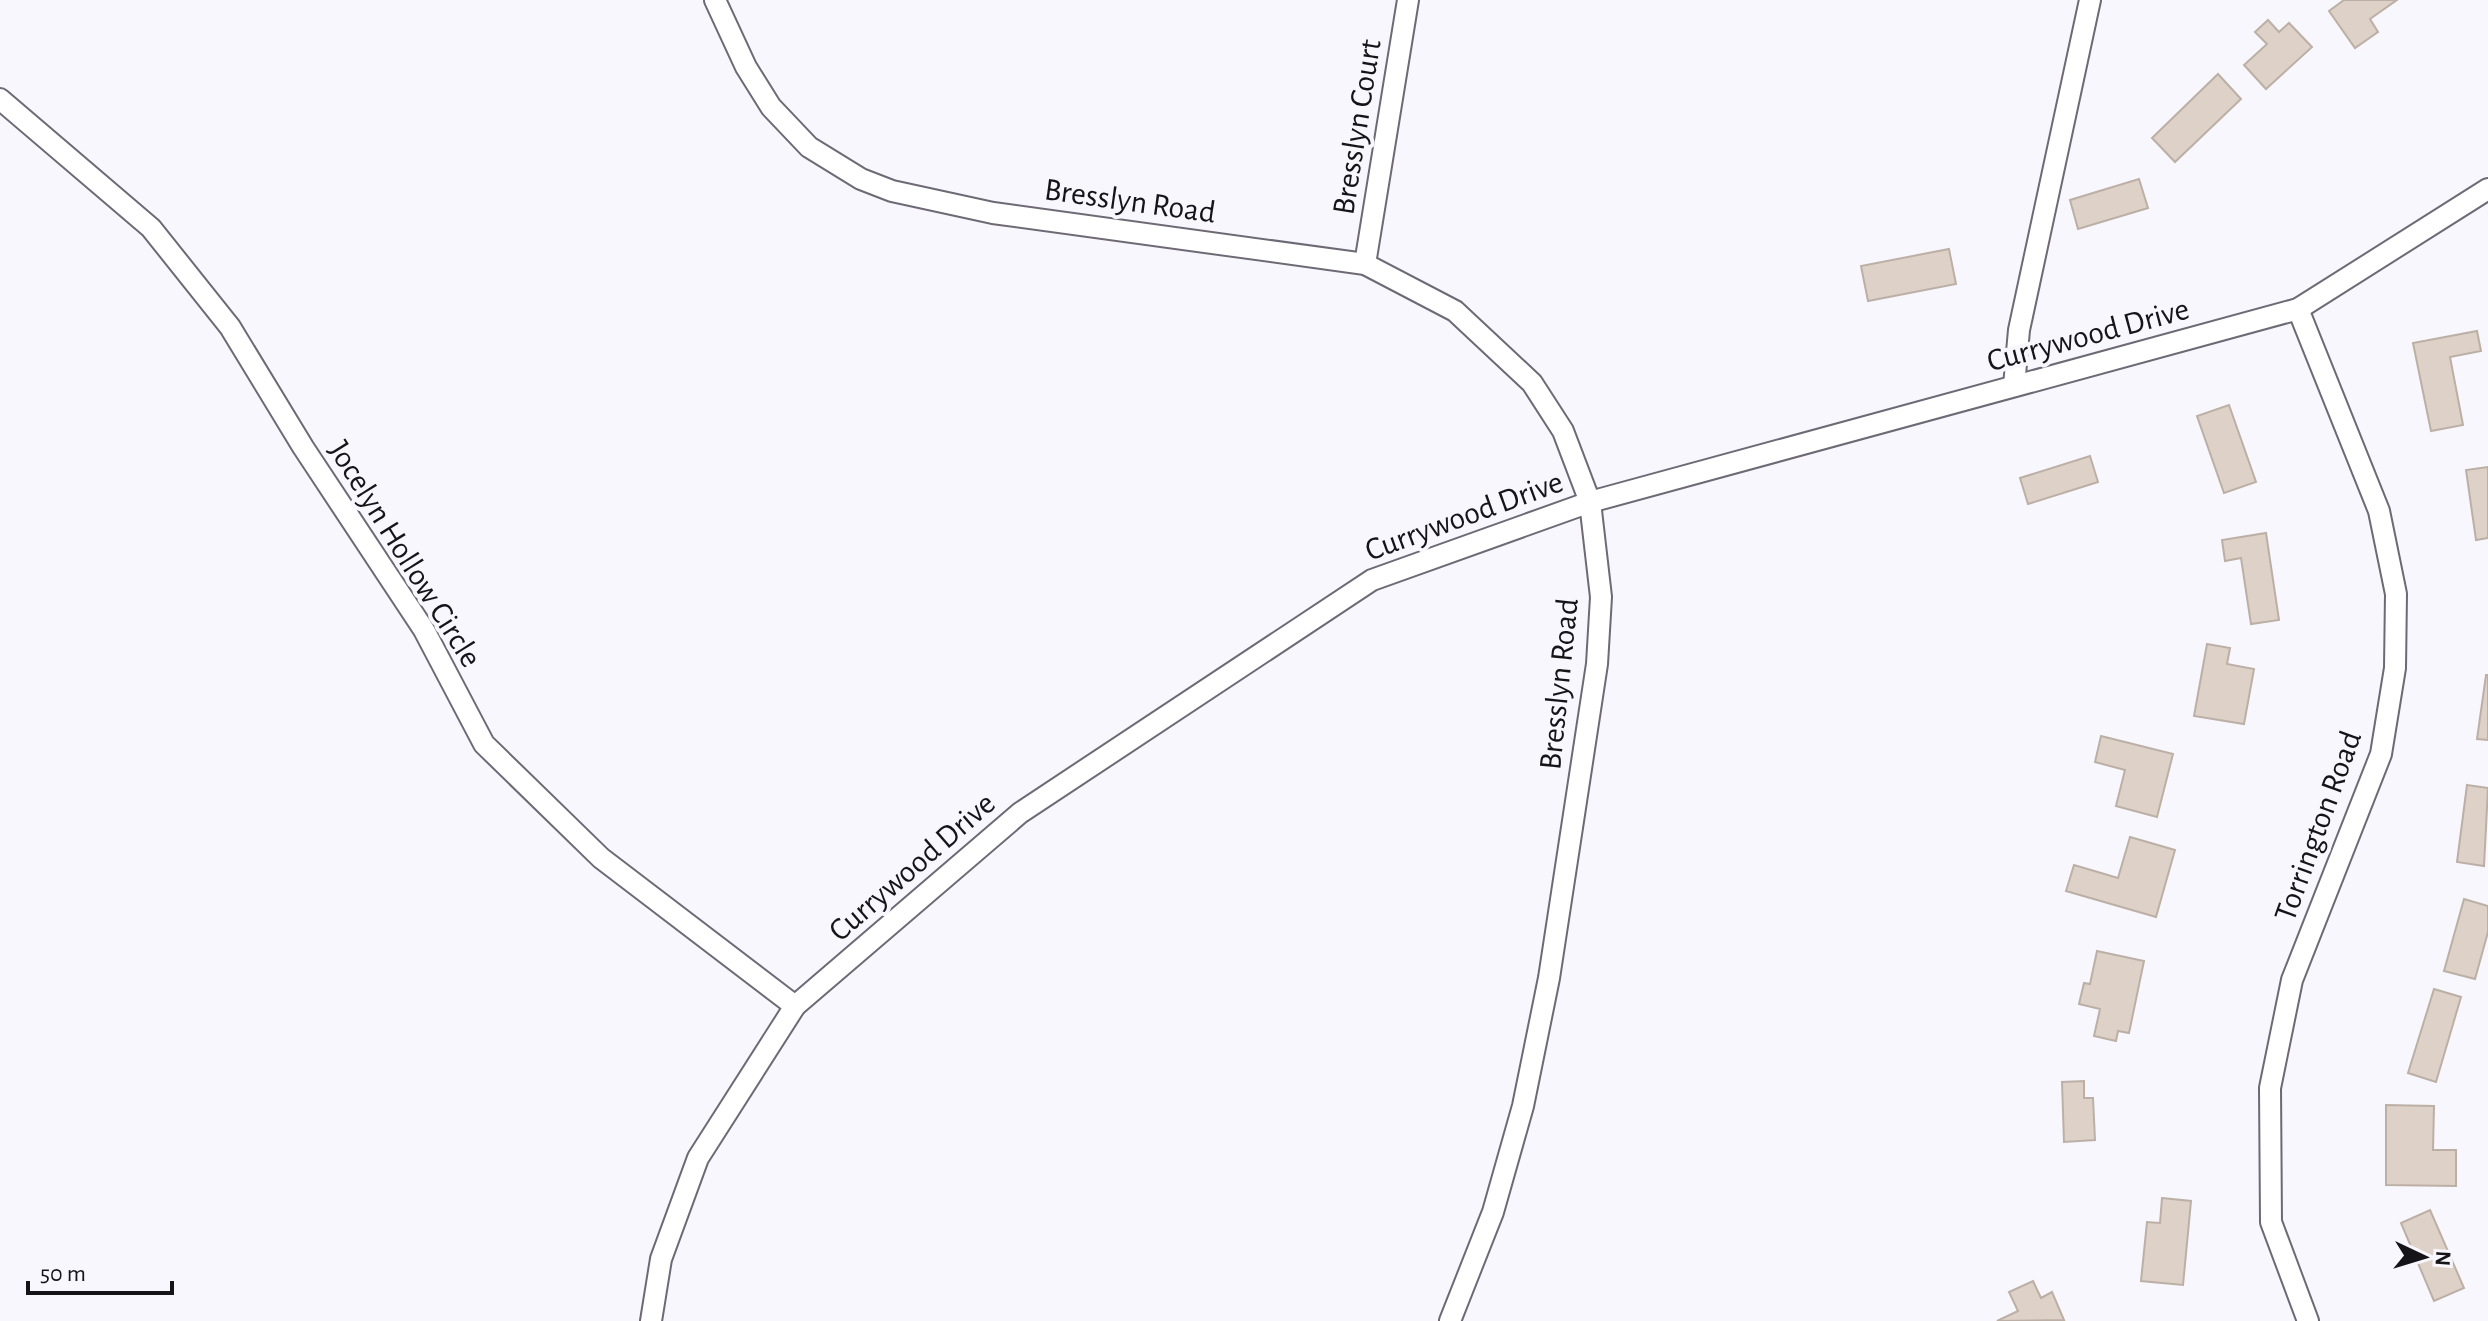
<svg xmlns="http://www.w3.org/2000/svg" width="2488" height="1321" viewBox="0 0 2488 1321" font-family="'Alegreya Sans',sans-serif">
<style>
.building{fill:#ded2c8;stroke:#bcb0a6;stroke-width:2}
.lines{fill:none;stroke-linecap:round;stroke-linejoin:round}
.minor-casing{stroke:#6d6a76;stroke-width:24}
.minor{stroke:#fff;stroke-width:20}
.labels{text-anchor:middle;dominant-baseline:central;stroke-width:8;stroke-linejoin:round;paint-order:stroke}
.street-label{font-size:32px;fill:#151419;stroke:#f8f7fd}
</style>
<rect width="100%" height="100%" fill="#f8f7fd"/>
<g class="building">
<polygon points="2344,0 2397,0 2370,19 2378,32 2355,48 2329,11"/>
<polygon points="2268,20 2279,32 2289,23 2312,47 2266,89 2244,65 2267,44 2255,32"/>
<polygon points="2218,74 2241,99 2175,162 2152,138"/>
<polygon points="2139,179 2148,208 2078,229 2070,200"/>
<polygon points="1949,249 1956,284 1868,301 1861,266"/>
<polygon points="2477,331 2481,351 2450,357 2463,425 2431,431 2413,343"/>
<polygon points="2229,405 2256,482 2224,493 2197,416"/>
<polygon points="2090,456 2098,482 2028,504 2020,478"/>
<polygon points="2488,467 2488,538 2476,540 2466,470"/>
<polygon points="2266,533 2279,620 2251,624 2241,558 2225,561 2222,540"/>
<polygon points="2207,644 2230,648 2227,664 2254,669 2244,724 2194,716"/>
<polygon points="2486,675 2488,675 2488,740 2477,739"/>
<polygon points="2101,736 2173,754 2157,817 2116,806 2125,770 2095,762"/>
<polygon points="2467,785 2488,788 2484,866 2457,862"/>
<polygon points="2130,837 2175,850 2156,917 2066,891 2074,865 2118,878"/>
<polygon points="2464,899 2488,906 2488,932 2475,979 2444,971"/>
<polygon points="2097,951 2144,961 2129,1033 2118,1031 2116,1041 2094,1036 2100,1009 2079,1004 2084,983 2090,984"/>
<polygon points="2434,989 2461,997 2436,1082 2408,1073"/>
<polygon points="2084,1081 2084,1098 2093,1098 2095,1140 2064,1142 2062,1082"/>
<polygon points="2386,1105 2434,1106 2433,1150 2456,1150 2456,1186 2386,1185"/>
<polygon points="2162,1198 2191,1201 2183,1285 2141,1281 2147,1222 2160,1223"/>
<polygon points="2430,1210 2464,1288 2434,1301 2401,1223"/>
<polygon points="2033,1281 2041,1298 2052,1292 2064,1320 1997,1321 2018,1311 2009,1292"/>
</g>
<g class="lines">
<g class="minor-casing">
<g id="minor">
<polyline points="715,0 746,67 771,107 809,147 861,179 892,191 993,213 1365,264 1455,311 1532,383 1563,431 1590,502 1601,597 1597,664 1549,978 1523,1106 1493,1212 1450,1321"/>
<polyline points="0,99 151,228 230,327 303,447 424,630 484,744 601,858 795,1006"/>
<polyline points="1365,264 1408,0"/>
<polyline points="2298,309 2379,511 2396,594 2395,668 2381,754 2292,980 2270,1088 2271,1222 2308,1321"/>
<polyline points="2014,386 2019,330 2090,0"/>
<polyline points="651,1321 661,1259 698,1158 795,1006 1020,813 1372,580 1590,502 2298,309 2488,189"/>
</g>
</g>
<use href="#minor" class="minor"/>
</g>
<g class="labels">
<g class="street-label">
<text transform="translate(1357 127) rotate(-81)">Bresslyn Court</text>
<text transform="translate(1130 201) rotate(8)">Bresslyn Road</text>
<text transform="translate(2088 335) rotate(-15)">Currywood Drive</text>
<text transform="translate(1464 516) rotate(-20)">Currywood Drive</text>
<text transform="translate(405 554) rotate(58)">Jocelyn Hollow Circle</text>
<text transform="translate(1559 684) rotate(-84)">Bresslyn Road</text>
<text transform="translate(2318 826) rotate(-70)">Torrington Road</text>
<text transform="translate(912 867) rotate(-41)">Currywood Drive</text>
</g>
</g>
<g transform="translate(2424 1257) rotate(94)" stroke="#f8f7fd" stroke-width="6" paint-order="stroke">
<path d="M0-6L14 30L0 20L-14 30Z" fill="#151419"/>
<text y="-12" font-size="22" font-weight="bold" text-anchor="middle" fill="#151419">N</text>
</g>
<path d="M28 1281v12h144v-12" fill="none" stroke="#151419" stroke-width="4"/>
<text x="40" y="1281" font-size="24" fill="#151419" stroke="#f8f7fd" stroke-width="6" paint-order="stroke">50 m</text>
</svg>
